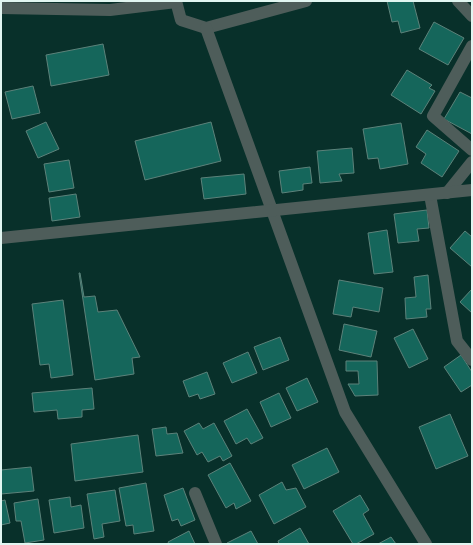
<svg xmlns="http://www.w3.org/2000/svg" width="473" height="545" viewBox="0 0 473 545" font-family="Cabin,sans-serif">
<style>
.building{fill:#15665b;stroke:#5c827a}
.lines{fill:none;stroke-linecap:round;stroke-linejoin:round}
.minor{stroke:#4e5d5a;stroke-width:12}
</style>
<rect width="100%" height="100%" fill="#08302a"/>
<g class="building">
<polygon points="387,1 413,1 420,28 401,33 398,21 392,22"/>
<polygon points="434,22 464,38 448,65 419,49"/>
<polygon points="103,44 109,75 51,86 46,55"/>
<polygon points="407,70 432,85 429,88 435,91 421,114 391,95"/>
<polygon points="33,86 40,113 12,119 5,92"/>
<polygon points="460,92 472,98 472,134 444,119"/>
<polygon points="46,122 59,149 38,158 26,131"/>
<polygon points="211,122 221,161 145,180 135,141"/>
<polygon points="401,123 408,164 380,169 378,158 368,159 363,129"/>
<polygon points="427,130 459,151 442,177 421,163 426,154 416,147"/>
<polygon points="352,148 354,173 339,174 342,181 320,183 317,151"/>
<polygon points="69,160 74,188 49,192 44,164"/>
<polygon points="310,167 312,183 303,184 303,190 282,193 279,171"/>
<polygon points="244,174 246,194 204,199 201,178"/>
<polygon points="76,194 80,217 52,221 49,198"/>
<polygon points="427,210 429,228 417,229 419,241 398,243 394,214"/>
<polygon points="387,230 393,272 374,274 368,233"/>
<polygon points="465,231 472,237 472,267 450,248"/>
<polygon points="79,273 80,273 84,297 95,296 98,312 117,310 140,357 132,358 134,374 95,380"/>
<polygon points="428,275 431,309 426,309 427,317 406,319 405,298 416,297 414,277"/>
<polygon points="339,280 383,288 379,312 353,307 351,317 333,314"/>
<polygon points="472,289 472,313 460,302"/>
<polygon points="63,300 73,375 51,378 49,364 40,365 32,304"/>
<polygon points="344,324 377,331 371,357 339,350"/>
<polygon points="413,329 428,359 409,368 394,338"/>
<polygon points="280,337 289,360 263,370 254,347"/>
<polygon points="248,352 257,373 232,383 223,363"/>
<polygon points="461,355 472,372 472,385 461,392 444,367"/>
<polygon points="346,361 377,361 378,395 355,396 348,384 359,384 358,371 346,371"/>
<polygon points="207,372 215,394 200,399 198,394 189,397 183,381"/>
<polygon points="307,378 318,402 297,411 286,388"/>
<polygon points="92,388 94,409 82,410 82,417 58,419 57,410 34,412 32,393"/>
<polygon points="279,393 291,418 271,427 260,402"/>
<polygon points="247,409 263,438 251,444 247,438 236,444 224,421"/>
<polygon points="450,414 468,456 436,469 419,427"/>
<polygon points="199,423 203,429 214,423 232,456 223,461 220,456 208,462 202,452 197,455 184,431"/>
<polygon points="166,427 167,434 177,433 183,453 156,456 152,429"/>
<polygon points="138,435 143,472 75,481 71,444"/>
<polygon points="327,448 339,472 304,489 292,465"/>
<polygon points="230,463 251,501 236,509 234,503 226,508 208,475"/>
<polygon points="31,467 34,491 1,494 1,470"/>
<polygon points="282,482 286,490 296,488 306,507 274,524 259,495"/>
<polygon points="146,483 154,531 134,534 133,525 126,526 119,488"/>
<polygon points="183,488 195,520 181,526 178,519 172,521 164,495"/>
<polygon points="115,490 120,521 102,524 104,537 94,539 87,494"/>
<polygon points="360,495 369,510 363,514 374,534 356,544 353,544 333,511"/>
<polygon points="70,497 71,507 81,505 84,528 54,533 49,500"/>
<polygon points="38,499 44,540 25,543 21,521 16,521 14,503"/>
<polygon points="5,500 10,523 1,525 1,501"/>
<polygon points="300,528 309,544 279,544 278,541"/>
<polygon points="189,531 195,544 169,544 168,542"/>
<polygon points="251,531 258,544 228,544 227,543"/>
<polygon points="391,537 396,544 378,544"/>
</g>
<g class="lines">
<g class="minor">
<polyline points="176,1 181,20 206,28 306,1"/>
<polyline points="458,1 472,16"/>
<polyline points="1,8 110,10 176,2"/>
<polyline points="206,28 345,412 426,544"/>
<polyline points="472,46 433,116 472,150"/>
<polyline points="447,193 472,162"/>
<polyline points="430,195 457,341 472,360"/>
<polyline points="1,238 472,190"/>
<polyline points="195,493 216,544"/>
</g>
</g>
<rect width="473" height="545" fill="none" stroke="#e1f6f1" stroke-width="4"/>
</svg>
